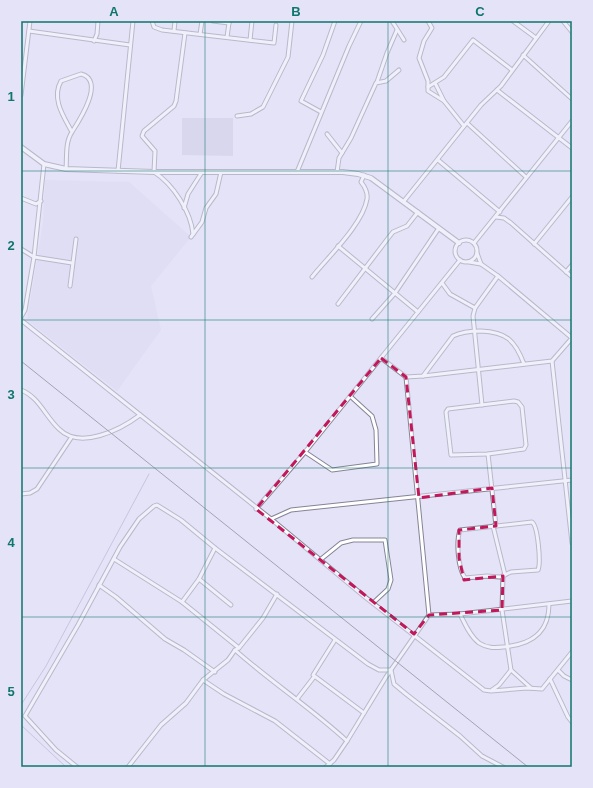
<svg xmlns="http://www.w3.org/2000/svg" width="593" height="788" viewBox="0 0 593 788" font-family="Helvetica,sans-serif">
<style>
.built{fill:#d9d7f1}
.green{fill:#cac8e3}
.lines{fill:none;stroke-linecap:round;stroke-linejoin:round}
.stream{stroke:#a29fc4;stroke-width:1}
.minor-casing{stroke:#858496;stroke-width:5}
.tertiary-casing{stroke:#858496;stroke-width:6}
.minor{stroke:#fff;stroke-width:3}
.tertiary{stroke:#fff;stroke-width:4}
.rail{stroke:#55545f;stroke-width:1}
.marked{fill:none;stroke:#c2185b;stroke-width:3;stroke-dasharray:8 5;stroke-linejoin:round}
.grid{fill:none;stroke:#0f766e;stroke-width:1;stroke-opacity:0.55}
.neatline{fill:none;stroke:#0f766e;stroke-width:1.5}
.grid-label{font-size:13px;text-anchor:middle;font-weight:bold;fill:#0f766e}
</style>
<rect width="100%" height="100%" fill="#e4e3f7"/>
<polygon class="built" points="45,180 129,182 191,237 151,286 161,330 117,391 27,320 43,223"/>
<polygon class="green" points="182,118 233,118 233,156 182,155"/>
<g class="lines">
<g class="stream">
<polyline points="21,705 46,666 149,474"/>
<polyline points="21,725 66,767"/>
</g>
<g class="minor-casing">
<g id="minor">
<polyline points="152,21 154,27 162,30 274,43 276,25"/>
<polyline points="213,21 229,23"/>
<polyline points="392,21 404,40"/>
<polyline points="428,21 432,28 424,41 419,58 428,81 428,91 444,101 464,126"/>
<polyline points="513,21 536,38"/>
<polyline points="563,21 572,32"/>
<polyline points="29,31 130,45"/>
<polyline points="174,31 175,21"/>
<path d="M185,33L176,101L174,106L144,131L142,136L155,151L154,172C173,184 191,212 193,234"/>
<polyline points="200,34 202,21"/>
<polyline points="227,37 229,23"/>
<polyline points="250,40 252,21"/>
<polyline points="94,41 97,34 98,21"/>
<polyline points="523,55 572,99"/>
<polyline points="377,82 387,53 397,30"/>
<polyline points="435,83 444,101"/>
<polyline points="428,87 444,77 473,40 512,70"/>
<polyline points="497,90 572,148"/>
<polyline points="21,95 30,21"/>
<polyline points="321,112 301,101 323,55 335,21"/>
<polyline points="237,116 251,114 263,107 288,57 292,21"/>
<polyline points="467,123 526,177"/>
<polyline points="327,134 342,153"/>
<polyline points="438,160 500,212"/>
<path d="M66,169C67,158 65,142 72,132C79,121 106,80 81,74L61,81C51,99 64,117 72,132"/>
<polyline points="118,171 133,21"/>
<polyline points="297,172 349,46 361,21"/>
<polyline points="337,172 339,158 351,138 376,83 386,81 399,70"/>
<polyline points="21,198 36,204 41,201"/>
<polyline points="404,201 481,105 501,86 549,21"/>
<polyline points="184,208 188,194 202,172"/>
<polyline points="496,217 504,218 511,223 572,277"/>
<polyline points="191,237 202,222 206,208 216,194 221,172"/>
<circle cx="466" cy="251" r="11"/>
<polyline points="474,243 572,121"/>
<polyline points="534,244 572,197"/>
<polyline points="338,246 418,312"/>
<polyline points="21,249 34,257 72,263"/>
<polyline points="477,253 481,264"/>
<polyline points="469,262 481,264 498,276 572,338"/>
<polyline points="566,272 572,265"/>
<path d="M312,277C328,257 363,224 367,199C368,192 365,187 361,182L364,175"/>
<polyline points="442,283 450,294 475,308"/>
<polyline points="70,286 76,239"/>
<polyline points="338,304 389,237 393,232 407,226 418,212"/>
<polyline points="21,317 25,310 34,257 44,164"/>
<polyline points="372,319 395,293 439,228"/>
<polyline points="21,320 271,519 365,597 484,690 491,691 527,688 542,689 572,652"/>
<polyline points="381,358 406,377 423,376 552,361 572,338"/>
<polyline points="552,361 572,543"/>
<path d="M423,376L453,336C461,332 471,331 481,331C506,332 515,340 524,364"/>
<path d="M21,390C39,397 45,416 59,429C80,450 120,430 140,415"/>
<polygon points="514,401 518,402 522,407 526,445 524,449 488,454 451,455 446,412 448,409"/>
<polyline points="482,405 473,316 475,308 498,276"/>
<polyline points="305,452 332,470 377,464 376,430 372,416 350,396"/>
<polyline points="488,454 496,526"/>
<polyline points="21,494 30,493 37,489 71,438"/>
<polyline points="256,509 305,452 460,260"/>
<polyline points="271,519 291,510 572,480"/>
<path d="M532,522C538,526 541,563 538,570L511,572L500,577L487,576L465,578C458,568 456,542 460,530Z"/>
<polyline points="493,526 505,575"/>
<polyline points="114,559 182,602 239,648"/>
<polyline points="320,560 341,543 353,540 385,540 391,580 388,589 373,603"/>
<polyline points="503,576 502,610 511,670 531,688"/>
<polyline points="199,579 231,605"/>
<polyline points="99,585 116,597 165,639 184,650 215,672"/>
<polyline points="182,602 199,579 215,548"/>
<path d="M460,614C465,624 470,636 479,643C487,648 494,648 503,647C530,645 549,634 549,604"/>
<polyline points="429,615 460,614 572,601"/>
<polyline points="335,640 313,675 364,713"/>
<path d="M235,650C271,682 311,708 347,741"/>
<polyline points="558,670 564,676 572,680"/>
<polyline points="550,679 568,717 572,722"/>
<polyline points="203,680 224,694 275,721 330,764"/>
<polyline points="492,690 499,685 511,670"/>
<polyline points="297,699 314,677"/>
<polyline points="77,767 56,750 25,716 78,625 120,547 139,519 154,506 157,505 181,520 215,548 368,664 379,670 391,670 394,684 406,694 460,736 482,756 503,767"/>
<polyline points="128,767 161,725 186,703 203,680 228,660 235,650 239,648 263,618 277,594"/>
<polyline points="326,767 334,760 347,741 386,677 429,615 406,377"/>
</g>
</g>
<g class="tertiary-casing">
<polyline id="tertiary" points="21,147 44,164 66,169 154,172 343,172 358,174 371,178 459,243"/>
</g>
<use href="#minor" class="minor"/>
<use href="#tertiary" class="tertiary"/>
<polyline class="rail" points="21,361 528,767"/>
</g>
<path d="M0 0H593V788H0ZM381,358L406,377L419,498L492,488L496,526L459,530V558L464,580L503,576L502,610L429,615L414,634L256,509Z" fill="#e4e3f7" fill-opacity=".55" fill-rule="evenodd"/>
<path class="marked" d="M381,358L406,377L419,498L492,488L496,526L459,530V558L464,580L503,576L502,610L429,615L414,634L256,509Z"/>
<path class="grid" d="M205,21V767M388,21V767M21,171H572M21,320H572M21,468H572M21,617H572"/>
<rect width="593" height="788" fill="none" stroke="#e4e3f7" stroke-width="44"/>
<rect x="22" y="22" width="549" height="744" class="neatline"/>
<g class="grid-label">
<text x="114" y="16">A</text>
<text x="296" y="16">B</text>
<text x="480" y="16">C</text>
<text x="11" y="101">1</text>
<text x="11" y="250">2</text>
<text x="11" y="399">3</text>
<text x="11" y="547">4</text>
<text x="11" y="696">5</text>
</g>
</svg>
